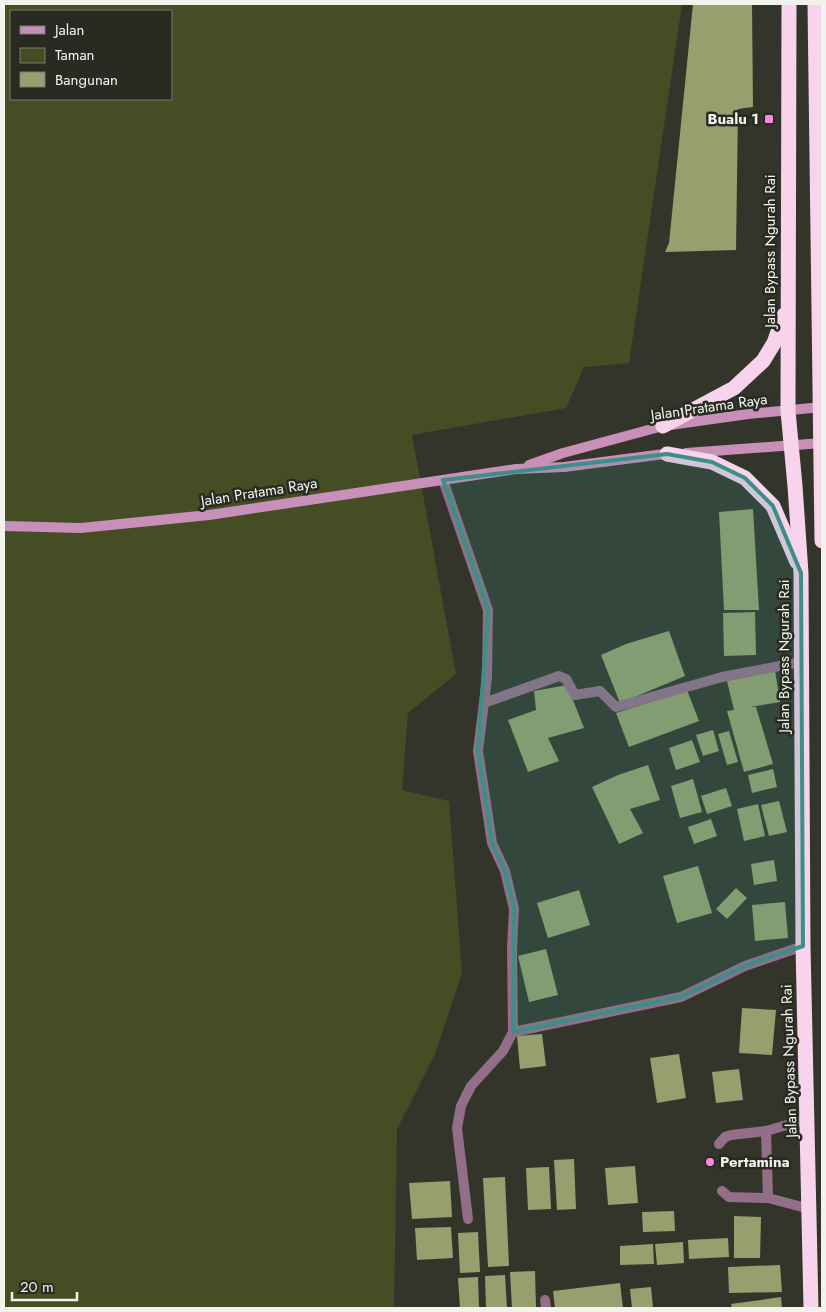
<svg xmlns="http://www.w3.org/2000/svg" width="826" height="1312" viewBox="0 0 826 1312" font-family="Jost,sans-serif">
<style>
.green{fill:#454d24;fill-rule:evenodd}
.building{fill:#95a06e}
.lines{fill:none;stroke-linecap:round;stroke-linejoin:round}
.lane{stroke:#936e88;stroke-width:10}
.street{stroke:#936e88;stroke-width:10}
.secondary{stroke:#c88fb8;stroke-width:10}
.highway{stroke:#f7d3ec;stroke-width:15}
.marked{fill:#3c8f87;fill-opacity:0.2;stroke:#3c8f87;stroke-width:4;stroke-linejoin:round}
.poi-dot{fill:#fe86e1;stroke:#292b22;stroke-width:2}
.labels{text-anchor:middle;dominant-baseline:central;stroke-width:5;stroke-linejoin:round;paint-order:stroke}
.poi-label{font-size:15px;font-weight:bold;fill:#f2f3ed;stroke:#292b22;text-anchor:end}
.street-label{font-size:15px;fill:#f2f3ed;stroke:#292b22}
</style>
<rect width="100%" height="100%" fill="#33352b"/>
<path class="green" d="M4,4H682L629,363L584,367L566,408L412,435L456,674L408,713L402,790L449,801L462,973L435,1054L397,1129L394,1308H4ZM11,11H171V99H11Z"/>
<g class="building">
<polygon points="693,4 752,4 753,107 738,109 736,250 665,252 669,243"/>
<polygon points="753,509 759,610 724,610 719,512"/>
<polygon points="755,612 756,655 724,656 723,613"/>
<polygon points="669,631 685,676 620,703 601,655 626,644"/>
<polygon points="775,670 780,702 750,707 756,707 773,764 744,772 727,711 734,710 727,681"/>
<polygon points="567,685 584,728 548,738 559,761 528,772 508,720 536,710 534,691"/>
<polygon points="687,690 699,721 629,747 616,713"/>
<polygon points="713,730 719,751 703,756 696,735"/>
<polygon points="729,731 738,762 727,765 718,734"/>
<polygon points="692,740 700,762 676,770 669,748"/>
<polygon points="648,765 660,800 630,809 643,833 619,844 592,787 618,775"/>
<polygon points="773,769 777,787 752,793 748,775"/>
<polygon points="693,779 702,812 680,818 671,786"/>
<polygon points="726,788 732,806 707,814 701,796"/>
<polygon points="779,801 787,832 769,836 761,805"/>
<polygon points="758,804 765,836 744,841 737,809"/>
<polygon points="711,819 717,836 694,844 688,827"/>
<polygon points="774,860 777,881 754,885 751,864"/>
<polygon points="698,866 712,913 677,923 663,876"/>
<polygon points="736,888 747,898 727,919 716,909"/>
<polygon points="579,890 590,925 548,938 537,903"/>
<polygon points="785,902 788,938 755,941 752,905"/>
<polygon points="546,949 558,995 529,1002 518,956"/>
<polygon points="742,1008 776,1010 772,1055 739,1053"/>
<polygon points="542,1034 546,1066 520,1069 517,1036"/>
<polygon points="679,1054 686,1098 657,1103 650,1058"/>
<polygon points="739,1069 743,1100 716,1103 712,1072"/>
<polygon points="574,1159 576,1209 557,1210 554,1160"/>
<polygon points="635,1166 638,1203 608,1205 605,1168"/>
<polygon points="549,1167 551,1209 528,1210 526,1168"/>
<polygon points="505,1177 509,1266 488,1267 483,1178"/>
<polygon points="450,1181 452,1217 412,1219 409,1183"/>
<polygon points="674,1211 675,1231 643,1232 642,1212"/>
<polygon points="734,1216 761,1217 760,1258 734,1258"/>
<polygon points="451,1227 453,1258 417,1260 415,1228"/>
<polygon points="478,1232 480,1272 460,1273 458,1233"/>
<polygon points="728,1238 729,1257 689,1259 688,1240"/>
<polygon points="683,1242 684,1263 657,1265 655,1244"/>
<polygon points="653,1244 654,1264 620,1265 620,1246"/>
<polygon points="780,1265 782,1292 729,1293 728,1267"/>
<polygon points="535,1271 536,1308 512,1308 510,1272"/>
<polygon points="505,1275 507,1308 486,1308 485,1276"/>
<polygon points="478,1277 479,1308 460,1308 458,1278"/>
<polygon points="620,1283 623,1308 555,1308 553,1291"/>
<polygon points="651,1287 653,1308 632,1308 630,1289"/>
<polygon points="781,1297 782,1308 732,1308 731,1304"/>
</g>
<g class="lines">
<g class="lane">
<polyline points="766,1131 768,1198"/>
<polyline points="719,1144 725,1137 731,1135 766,1131 808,1119"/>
<polyline points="722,1191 729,1197 768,1198 810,1209"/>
</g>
<g class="street">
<polyline points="443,480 488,610 487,678 478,751 492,843 505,871 514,909 512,948 513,1032 503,1051 471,1086 461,1106 457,1128 468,1219"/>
<polyline points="484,703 559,676 566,679 575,695 600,691 616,707 722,677 801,662"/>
<polyline points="513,1032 681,997 745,966 803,946"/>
<polyline points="545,1300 546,1308"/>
</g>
<g class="secondary">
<polyline points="686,453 822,443"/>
<polyline points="529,465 563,453 663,426 748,414 822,407"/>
<polyline points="4,526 81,528 209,515 516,469 564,467 672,453"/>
</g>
<g class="highway">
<polyline points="789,4 788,411 795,486 801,573 803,946 811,1308"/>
<polyline points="815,4 822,541"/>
<polyline points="663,426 734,388 763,361 774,343 784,315"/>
<polyline points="667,454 712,462 745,478 773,506 797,562"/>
</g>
</g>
<path class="marked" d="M667,454L712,462L745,478L773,506L801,573L803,946L745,966L681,997L513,1032L514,909L505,871L492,843L478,751L488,610L443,480Z"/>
<g class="poi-dot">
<rect x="764" y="114" width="10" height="10" rx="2.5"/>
<circle cx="710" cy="1162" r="5"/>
</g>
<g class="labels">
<g class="poi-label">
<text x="759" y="119">Bualu 1</text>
<text x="720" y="1162" text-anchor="start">Pertamina</text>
</g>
<g class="street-label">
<text transform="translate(770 251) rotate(-90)">Jalan Bypass Ngurah Rai</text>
<text transform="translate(709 407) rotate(-8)">Jalan Pratama Raya</text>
<text transform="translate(259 492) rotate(-9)">Jalan Pratama Raya</text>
<text transform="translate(784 656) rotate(-90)">Jalan Bypass Ngurah Rai</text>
<text transform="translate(789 1061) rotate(-92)">Jalan Bypass Ngurah Rai</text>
</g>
</g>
<rect width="826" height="1312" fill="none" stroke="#f2f3ed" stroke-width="10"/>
<rect x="10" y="10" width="162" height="90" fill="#292b22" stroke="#797b73"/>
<rect x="20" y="26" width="25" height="8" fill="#c88fb8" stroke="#797b73"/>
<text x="55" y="35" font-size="15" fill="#f2f3ed">Jalan</text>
<rect x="20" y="48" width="25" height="15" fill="#454d24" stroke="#797b73"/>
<text x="55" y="60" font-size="15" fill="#f2f3ed">Taman</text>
<rect x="20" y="72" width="25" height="15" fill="#95a06e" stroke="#797b73"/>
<text x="55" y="85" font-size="15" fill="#f2f3ed">Bangunan</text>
<path d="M12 1292v8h65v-8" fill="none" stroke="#f2f3ed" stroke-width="2.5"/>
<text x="20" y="1292" font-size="15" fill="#f2f3ed" stroke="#292b22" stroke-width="4" paint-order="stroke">20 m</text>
</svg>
